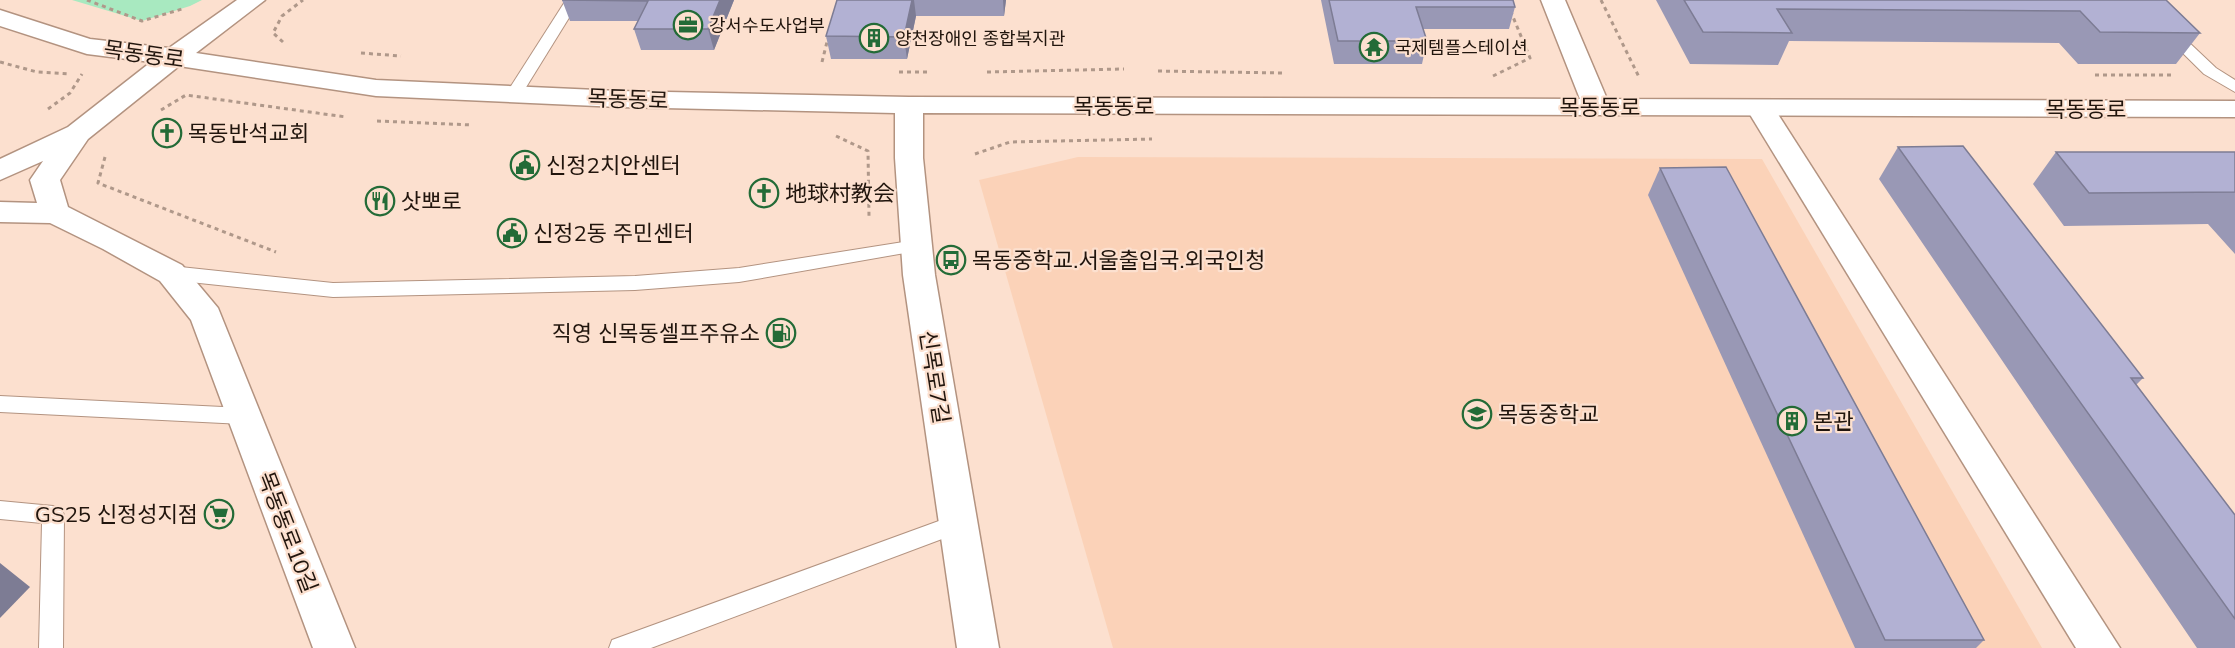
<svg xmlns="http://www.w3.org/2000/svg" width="2235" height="648" viewBox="0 0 2235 648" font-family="Mulish,'Noto Sans KR',sans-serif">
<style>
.built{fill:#fbd2b8}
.green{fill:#a8e9c0}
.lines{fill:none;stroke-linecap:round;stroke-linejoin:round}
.lane-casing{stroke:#b39380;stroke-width:2}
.street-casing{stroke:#b39380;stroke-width:3}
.secondary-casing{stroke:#b39380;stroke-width:3}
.path{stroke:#af988a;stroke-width:3;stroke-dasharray:4 4;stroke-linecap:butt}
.lane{fill:#fff;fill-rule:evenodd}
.street{fill:#fff;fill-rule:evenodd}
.secondary{fill:#fff;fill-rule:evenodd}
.wall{fill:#9998b5}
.shaded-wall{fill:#7d7c94}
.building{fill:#b2b1d3;stroke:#7d7c94;stroke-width:1.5}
.labels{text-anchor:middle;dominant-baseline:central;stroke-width:4.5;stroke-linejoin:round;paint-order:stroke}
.far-poi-label{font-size:18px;fill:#21150d;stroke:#fce0cf;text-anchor:start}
.street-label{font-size:22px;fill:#21150d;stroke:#fce0cf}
.poi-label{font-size:22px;fill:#21150d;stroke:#fce0cf;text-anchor:start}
</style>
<rect width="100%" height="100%" fill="#fce0cf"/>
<polygon class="built" points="1078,157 1762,159 2042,648 1113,648 979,180"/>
<polygon class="green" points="72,0 202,0 190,6 142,21"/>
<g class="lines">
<g class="lane-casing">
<g id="lane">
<polygon points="566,0 580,0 520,97 508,97 506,94"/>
<polygon points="2129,0 2144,0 2216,68 2235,80 2235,92 2204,74"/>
<polygon points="916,240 922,242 925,246 922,250 739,282 635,290 333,297 171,280 164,278 162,273 164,268 171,266 333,283 635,276 739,268"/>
<polygon points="0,396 243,408 250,410 253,416 250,422 243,424 0,412"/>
<polygon points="0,501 53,506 61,508 64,515 63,648 39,648 42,523 0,519"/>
<polygon points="958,514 966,516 969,523 966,530 651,648 609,648 612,640"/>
</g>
</g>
<g class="street-casing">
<polygon id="street" points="1760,100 1770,102 1774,108 2120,648 2076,648 1746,108 1750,102"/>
</g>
<g class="secondary-casing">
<polygon id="secondary" points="237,0 265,0 196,53 376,80 619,91 909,97 1580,99 1541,0 1565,0 1607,99 2235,101 2235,117 923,113 923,158 935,275 999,648 957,648 903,275 895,158 895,113 619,107 376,96 179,66 88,139 60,180 68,207 182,265 218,308 355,648 313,648 191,320 160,281 103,249 50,223 0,222 0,202 37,203 30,180 43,161 0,180 0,159 68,127 151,62 87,54 0,26 0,10 90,39 169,48"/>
</g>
<g class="path">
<polyline points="87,0 142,21 182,9"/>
<polyline points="1601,0 1639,77"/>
<polyline points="283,42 273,33 282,16 303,0"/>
<polyline points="361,53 401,56"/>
<polyline points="0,62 37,72 70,74"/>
<polyline points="822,62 828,38"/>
<polyline points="1158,71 1282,73"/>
<polyline points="899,72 927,72"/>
<polyline points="987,72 1124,69"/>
<polyline points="2095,75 2174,75"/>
<polyline points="1493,76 1530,58 1511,12"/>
<polyline points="48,109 70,93 82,74"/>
<polyline points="161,110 186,95 346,117"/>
<polyline points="377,121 472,125"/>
<polyline points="836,136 868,151 869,216"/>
<polyline points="975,154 1010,142 1152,139"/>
<polyline points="105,157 98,183 276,252"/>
</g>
<use href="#lane" class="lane"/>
<use href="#street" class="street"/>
<use href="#secondary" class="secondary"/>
</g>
<g class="wall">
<polygon points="562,0 734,0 714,50 641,50 634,29 638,21 570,21"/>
<polygon points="837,0 1006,0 1004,16 916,16 907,59 831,59 826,36"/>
<polygon points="1321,0 1513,0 1515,7 1509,29 1423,29 1427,41 1422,64 1334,64"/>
<polygon points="1656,0 2166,0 2200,33 2176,64 2078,64 2059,43 1789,41 1778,65 1690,64"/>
<polygon points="1898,147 2143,378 2136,385 2235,515 2235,648 2197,648 1879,179"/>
<polygon points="2056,152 2235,152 2235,254 2208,224 2064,226 2033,184"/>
<polygon points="1660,168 1984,640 1976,648 1855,648 1648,195"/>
</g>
<g class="shaded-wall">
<polygon points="720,0 734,0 714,50 708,29"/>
<polygon points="912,0 914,0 916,16 907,59 904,37"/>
<polygon points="1003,0 1006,0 1004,16"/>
<polygon points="0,563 30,587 0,618"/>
</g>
<g class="building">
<polygon points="562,0 720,0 708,29 634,29 648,1"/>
<polygon points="837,0 912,0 904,37 826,36"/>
<polygon points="1329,0 1513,0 1515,7 1416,7 1427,41 1338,41"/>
<polygon points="1684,0 2166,0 2200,33 2100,32 2080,11 1777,9 1792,33 1703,32"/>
<polygon points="1963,146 2143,378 2131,378 2235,515 2235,619 1898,147"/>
<polygon points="2056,152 2235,152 2235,192 2089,193"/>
<polygon points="1726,167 1984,640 1885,640 1660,168"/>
</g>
<defs>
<g id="office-ring" transform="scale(1.5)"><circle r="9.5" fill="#fce0cf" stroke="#236b37" stroke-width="1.5"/><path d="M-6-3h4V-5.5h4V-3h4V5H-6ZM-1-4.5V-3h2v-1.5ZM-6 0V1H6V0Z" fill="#236b37"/></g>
<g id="building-ring" transform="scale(1.5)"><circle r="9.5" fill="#fce0cf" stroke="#236b37" stroke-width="1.5"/><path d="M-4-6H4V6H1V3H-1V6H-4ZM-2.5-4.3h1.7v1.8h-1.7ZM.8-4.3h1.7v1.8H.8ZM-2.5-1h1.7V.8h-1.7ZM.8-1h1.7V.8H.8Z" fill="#236b37"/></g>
<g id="temple-ring" transform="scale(1.5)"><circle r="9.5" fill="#fce0cf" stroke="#236b37" stroke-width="1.5"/><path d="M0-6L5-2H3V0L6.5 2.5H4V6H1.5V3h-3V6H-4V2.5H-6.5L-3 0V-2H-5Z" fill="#236b37"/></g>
<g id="church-ring" transform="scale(1.5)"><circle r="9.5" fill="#fce0cf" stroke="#236b37" stroke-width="1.5"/><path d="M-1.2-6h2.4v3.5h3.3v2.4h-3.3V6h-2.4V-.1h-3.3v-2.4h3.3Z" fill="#236b37"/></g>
<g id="civic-ring" transform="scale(1.5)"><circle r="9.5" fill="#fce0cf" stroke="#236b37" stroke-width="1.5"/><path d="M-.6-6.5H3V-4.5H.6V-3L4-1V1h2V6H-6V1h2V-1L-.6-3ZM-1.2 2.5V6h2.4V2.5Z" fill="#236b37"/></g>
<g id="restaurant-ring" transform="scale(1.5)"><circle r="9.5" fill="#fce0cf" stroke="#236b37" stroke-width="1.5"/><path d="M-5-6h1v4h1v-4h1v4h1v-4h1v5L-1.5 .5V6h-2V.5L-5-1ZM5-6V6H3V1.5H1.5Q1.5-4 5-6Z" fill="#236b37"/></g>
<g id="bus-ring" transform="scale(1.5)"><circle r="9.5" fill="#fce0cf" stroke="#236b37" stroke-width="1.5"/><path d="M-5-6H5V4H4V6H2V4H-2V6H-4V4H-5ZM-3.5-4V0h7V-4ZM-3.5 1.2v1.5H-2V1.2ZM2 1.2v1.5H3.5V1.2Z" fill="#236b37"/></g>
<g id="fuel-ring" transform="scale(1.5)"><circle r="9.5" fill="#fce0cf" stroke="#236b37" stroke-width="1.5"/><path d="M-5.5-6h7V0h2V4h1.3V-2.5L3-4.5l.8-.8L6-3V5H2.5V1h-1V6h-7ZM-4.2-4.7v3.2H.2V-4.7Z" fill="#236b37"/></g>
<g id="school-ring" transform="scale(1.5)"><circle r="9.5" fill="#fce0cf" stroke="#236b37" stroke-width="1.5"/><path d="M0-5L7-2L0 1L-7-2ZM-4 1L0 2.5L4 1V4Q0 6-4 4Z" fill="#236b37"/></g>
<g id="supermarket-ring" transform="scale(1.5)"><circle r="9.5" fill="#fce0cf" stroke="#236b37" stroke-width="1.5"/><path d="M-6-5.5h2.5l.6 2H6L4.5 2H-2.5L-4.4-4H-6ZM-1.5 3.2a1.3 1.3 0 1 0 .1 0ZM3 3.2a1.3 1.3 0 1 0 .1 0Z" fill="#236b37"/></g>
</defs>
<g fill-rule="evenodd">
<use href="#office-ring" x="688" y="25"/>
<use href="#building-ring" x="874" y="38"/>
<use href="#temple-ring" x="1374" y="47"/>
<use href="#church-ring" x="167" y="133"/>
<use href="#civic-ring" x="525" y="165"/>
<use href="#church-ring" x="764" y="193"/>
<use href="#restaurant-ring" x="380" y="201"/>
<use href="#civic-ring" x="512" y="233"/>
<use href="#bus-ring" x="951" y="260"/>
<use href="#fuel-ring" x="781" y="333"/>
<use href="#school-ring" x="1477" y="414"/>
<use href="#building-ring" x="1792" y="421"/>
<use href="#supermarket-ring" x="219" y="514"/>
</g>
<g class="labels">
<g class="far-poi-label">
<text x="709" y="25">강서수도사업부</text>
<text x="895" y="38">양천장애인 종합복지관</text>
<text x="1395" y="47">국제템플스테이션</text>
</g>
<g class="street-label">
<text transform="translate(144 54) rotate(8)">목동동로</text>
<text transform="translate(628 99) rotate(2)">목동동로</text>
<text x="1114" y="106">목동동로</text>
<text x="1600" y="107">목동동로</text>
<text x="2086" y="109">목동동로</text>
<text transform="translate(935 377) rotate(81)">신목로7길</text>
<text transform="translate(288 532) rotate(69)">목동동로10길</text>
</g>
<g class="poi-label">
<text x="188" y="133">목동반석교회</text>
<text x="546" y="165">신정2치안센터</text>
<text x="785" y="193">地球村教会</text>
<text x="401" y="201">삿뽀로</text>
<text x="533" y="233">신정2동 주민센터</text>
<text x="972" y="260">목동중학교.서울출입국.외국인청</text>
<text x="760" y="333" text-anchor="end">직영 신목동셀프주유소</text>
<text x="1498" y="414">목동중학교</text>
<text x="1813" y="421">본관</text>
<text x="198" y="514" text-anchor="end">GS25 신정성지점</text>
</g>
</g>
</svg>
